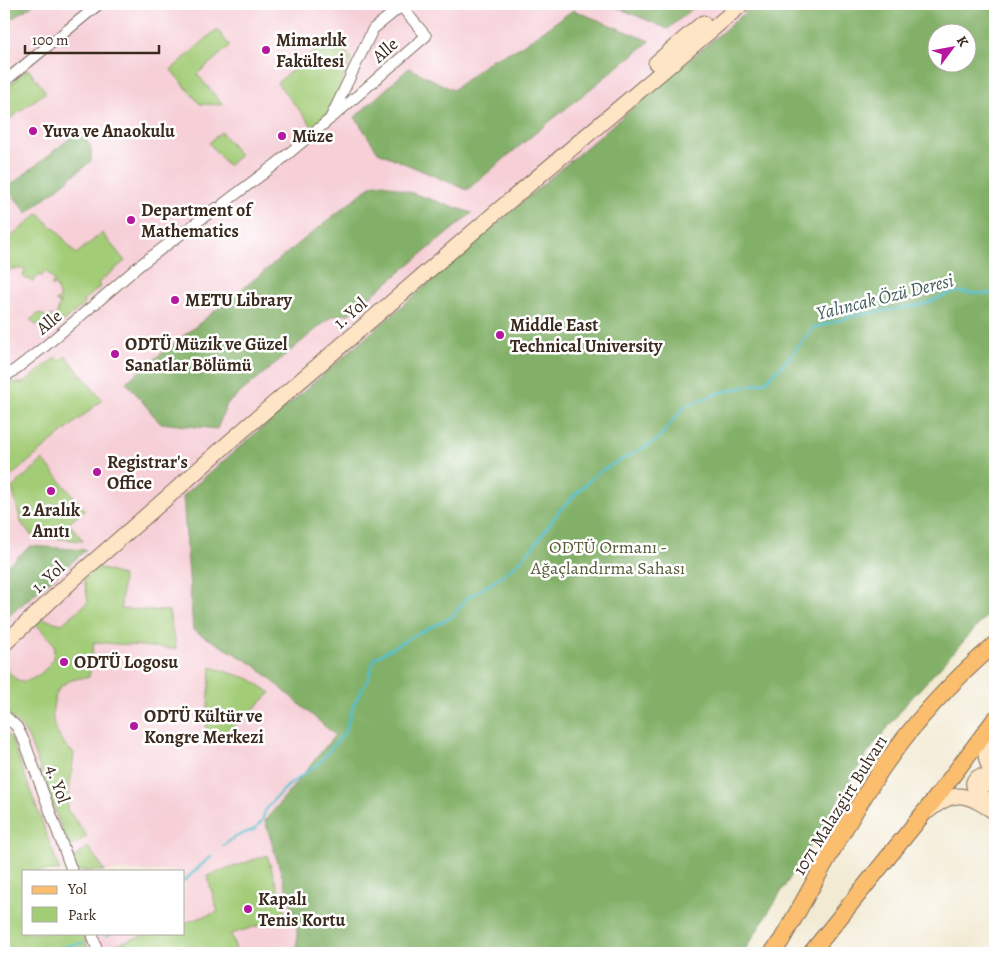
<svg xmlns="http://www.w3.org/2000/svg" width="999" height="957" viewBox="0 0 999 957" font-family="Alegreya,serif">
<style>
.built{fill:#f6cfd7;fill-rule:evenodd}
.green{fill:#a3cc77;stroke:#6f7b4a}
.forest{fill:#82b068;stroke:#5e6d43;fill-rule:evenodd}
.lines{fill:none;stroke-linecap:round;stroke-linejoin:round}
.stream{stroke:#51bdca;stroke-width:2.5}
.street-casing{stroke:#7b6d5d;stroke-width:12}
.secondary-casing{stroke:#7b6d5d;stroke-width:17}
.primary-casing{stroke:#7b6d5d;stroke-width:18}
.street{stroke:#fff;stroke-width:10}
.secondary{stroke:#fde5c5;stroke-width:15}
.primary{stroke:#fbbd6e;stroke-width:16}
.poi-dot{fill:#b5179e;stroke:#fff;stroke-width:2}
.labels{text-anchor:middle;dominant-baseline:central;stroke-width:5;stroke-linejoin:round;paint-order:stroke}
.poi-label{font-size:18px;font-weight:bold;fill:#3b2a1e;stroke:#fff;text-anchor:start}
.street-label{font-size:18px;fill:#3b2a1e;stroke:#fff}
.park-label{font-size:18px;fill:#5a5b39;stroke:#fff}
.water-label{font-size:19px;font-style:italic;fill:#435d5a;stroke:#fff}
</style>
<rect width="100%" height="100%" fill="#fff"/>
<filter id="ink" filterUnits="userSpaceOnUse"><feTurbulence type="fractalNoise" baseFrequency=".02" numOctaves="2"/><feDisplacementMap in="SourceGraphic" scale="10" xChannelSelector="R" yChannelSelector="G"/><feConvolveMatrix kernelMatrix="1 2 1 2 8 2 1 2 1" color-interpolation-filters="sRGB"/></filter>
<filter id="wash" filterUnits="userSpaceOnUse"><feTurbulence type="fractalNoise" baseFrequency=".0096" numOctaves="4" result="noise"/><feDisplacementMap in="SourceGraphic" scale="20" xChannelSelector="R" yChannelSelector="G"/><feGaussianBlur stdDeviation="1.12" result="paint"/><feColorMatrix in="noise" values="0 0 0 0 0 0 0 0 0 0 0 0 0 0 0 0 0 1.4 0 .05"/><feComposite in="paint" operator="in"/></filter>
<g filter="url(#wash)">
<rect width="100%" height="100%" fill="#f2ead3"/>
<path class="built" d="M4,4H995V607L906,704L867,754L743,953H4ZM936,32H966V62H936ZM24,871H184V933H24Z"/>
<g class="green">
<polygon points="217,29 230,46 197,74 223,105 200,104 171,70"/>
<polygon points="333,36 352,59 326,115 313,127 277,83"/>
<polygon points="28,69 46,92 4,123 4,90"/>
<polygon points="221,132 240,155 228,166 209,143"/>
<polygon points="39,213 52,228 54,227 76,254 102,233 125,261 98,283 100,287 83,301 85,304 58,325 55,321 50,326 47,322 40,327 37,324 35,325 30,320 39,313 49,318 51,315 56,317 60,302 56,302 56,300 60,299 56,285 52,286 51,285 55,282 46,271 41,277 39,275 33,282 23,277 25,269 11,269 4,274 4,243"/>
<polygon points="66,356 102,400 4,482 4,382 9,378 14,383 24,383 56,357 59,361"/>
<polygon points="43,460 85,510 69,523 83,541 32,536 21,523 12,488 18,482"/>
<path d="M97,567L123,576L121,609L169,611L171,625L175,640L176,649L94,642L89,677C80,678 70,679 63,685C58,689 55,695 54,702C49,722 58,741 74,753L67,809L87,836L69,849L29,739L23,729L4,710V666C8,670 13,678 18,680C30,685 47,670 52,660C54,655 54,650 54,644L35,623L40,618L62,624L88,602L84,579Z"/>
<polygon points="211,667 250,679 271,693 218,741 205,742"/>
<polygon points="4,731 11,738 60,871 24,871 24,933 83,933 89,953 4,953"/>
<polygon points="88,847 105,871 76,871 72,859"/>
<polygon points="267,855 287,917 231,934 237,953 102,953 101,949 151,933 184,933 184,923 218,912 207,876"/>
</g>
<g class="forest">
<polygon points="13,4 34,4 4,24 4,10"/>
<polygon points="609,4 698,4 668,29"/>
<path d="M755,4H995V607L906,704L867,754L743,953H297V924L265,821L335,735L253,664L193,630L183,496L543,184ZM966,32V62H936V32Z"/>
<polygon points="573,10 650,41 523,143 467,190 378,152 355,117 409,68 453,90 492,59 517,49"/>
<polygon points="79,131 91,147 91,161 27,213 7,188"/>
<polygon points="382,183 472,213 349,314 332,316 227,404 217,429 160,423 126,382 372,185"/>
<polygon points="31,546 86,550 4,620 4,568"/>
</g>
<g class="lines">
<g class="stream">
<polyline points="223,846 233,838 255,829 262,821 265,811 275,798 289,785 319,763 345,732 354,704 368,679 375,658 413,636 452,617 467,598 492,583 516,565 533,547 560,510 597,473 656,441 684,407 719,393 765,382 789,358 813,328 854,316 924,304 954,292 989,294 995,292"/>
<polyline points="184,881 211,856"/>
<polyline points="106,936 111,933"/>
<polyline points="41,953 59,948 82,943"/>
</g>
</g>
</g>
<g filter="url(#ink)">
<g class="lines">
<g class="street-casing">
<g id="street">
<polyline points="4,82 99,4"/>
<polyline points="335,115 426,36 401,6"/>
<polyline points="223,204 276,164 330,119 373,29 404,4"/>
<polyline points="95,304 140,265 216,208"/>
<polyline points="4,378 43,348 90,308"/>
<polyline points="4,715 17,727 25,743 72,871"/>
<polyline points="92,933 98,953"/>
</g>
</g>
<g class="secondary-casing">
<g id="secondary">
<polyline points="656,63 703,23"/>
<polyline points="4,644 76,577 170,495 234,438 494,214 742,4"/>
<path d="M985,731C985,749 984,762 995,777"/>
<path d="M989,802C982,796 965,784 979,777L995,786"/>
<path d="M928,811C956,788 967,794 995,812"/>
</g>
</g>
<g class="primary-casing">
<g id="primary">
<path d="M772,953L781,941C814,884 844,825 881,770C913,723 952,681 995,644"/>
<polyline points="811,953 935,799 995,719"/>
</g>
</g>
<use href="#street" class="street"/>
<use href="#secondary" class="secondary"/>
<use href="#primary" class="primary"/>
</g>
</g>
<g class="poi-dot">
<circle cx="266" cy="50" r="5"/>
<circle cx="33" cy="131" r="5"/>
<circle cx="282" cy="136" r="5"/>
<circle cx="131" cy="220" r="5"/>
<circle cx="175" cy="300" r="5"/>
<circle cx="500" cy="335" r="5"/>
<circle cx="115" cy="354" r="5"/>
<circle cx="97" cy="472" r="5"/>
<circle cx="51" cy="491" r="5"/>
<circle cx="64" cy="662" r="5"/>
<circle cx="134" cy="726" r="5"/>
<circle cx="248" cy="909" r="5"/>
</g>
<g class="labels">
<g class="poi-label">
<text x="276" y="40">Mimarlık<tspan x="276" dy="21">Fakültesi</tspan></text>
<text x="43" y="131">Yuva ve Anaokulu</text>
<text x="292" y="136">Müze</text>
<text x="141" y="210">Department of<tspan x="141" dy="21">Mathematics</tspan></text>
<text x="185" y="300">METU Library</text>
<text x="510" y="325">Middle East<tspan x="510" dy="21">Technical University</tspan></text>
<text x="125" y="344">ODTÜ Müzik ve Güzel<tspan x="125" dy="21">Sanatlar Bölümü</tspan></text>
<text x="107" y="462">Registrar's<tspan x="107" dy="21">Office</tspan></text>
<text x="51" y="510" text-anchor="middle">2 Aralık<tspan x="51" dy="21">Anıtı</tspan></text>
<text x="74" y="662">ODTÜ Logosu</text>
<text x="144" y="716">ODTÜ Kültür ve<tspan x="144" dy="21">Kongre Merkezi</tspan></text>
<text x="258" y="899">Kapalı<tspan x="258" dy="21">Tenis Kortu</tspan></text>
</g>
<g class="street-label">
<text transform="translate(385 50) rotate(-41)">Alle</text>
<text transform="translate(350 313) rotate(-41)">1. Yol</text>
<text transform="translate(49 322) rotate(-40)">Alle</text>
<text transform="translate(48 577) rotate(-42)">1. Yol</text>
<text transform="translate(58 784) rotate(70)">4. Yol</text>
<text transform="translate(840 805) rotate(-58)">1071 Malazgirt Bulvarı</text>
</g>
<g class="park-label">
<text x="608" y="547">ODTÜ Ormanı -<tspan x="608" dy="21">Ağaçlandırma Sahası</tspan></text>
</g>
<g class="water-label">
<text transform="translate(885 297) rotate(-14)">Yalıncak Özü Deresi</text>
</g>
</g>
<rect width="999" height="957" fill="none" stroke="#fff" stroke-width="20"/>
<rect x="22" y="870" width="162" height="65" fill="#ffffff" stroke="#b1aaa5"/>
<rect x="32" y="886" width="25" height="8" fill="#fbbd6e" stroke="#b1aaa5"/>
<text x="68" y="894" font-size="15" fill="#3b2a1e">Yol</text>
<rect x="32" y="907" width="25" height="15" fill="#a3cc77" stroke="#b1aaa5"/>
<text x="68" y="920" font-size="15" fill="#3b2a1e">Park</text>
<g transform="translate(952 48) rotate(58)"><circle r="24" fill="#ffffff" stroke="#b1aaa5"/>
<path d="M0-4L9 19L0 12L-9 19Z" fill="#b5179e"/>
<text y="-8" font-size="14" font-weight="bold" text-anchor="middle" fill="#3b2a1e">K</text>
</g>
<path d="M25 45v8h134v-8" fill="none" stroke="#3b2a1e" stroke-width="2.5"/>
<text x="32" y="45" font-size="15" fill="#3b2a1e" stroke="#ffffff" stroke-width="4" paint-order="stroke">100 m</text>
</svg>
